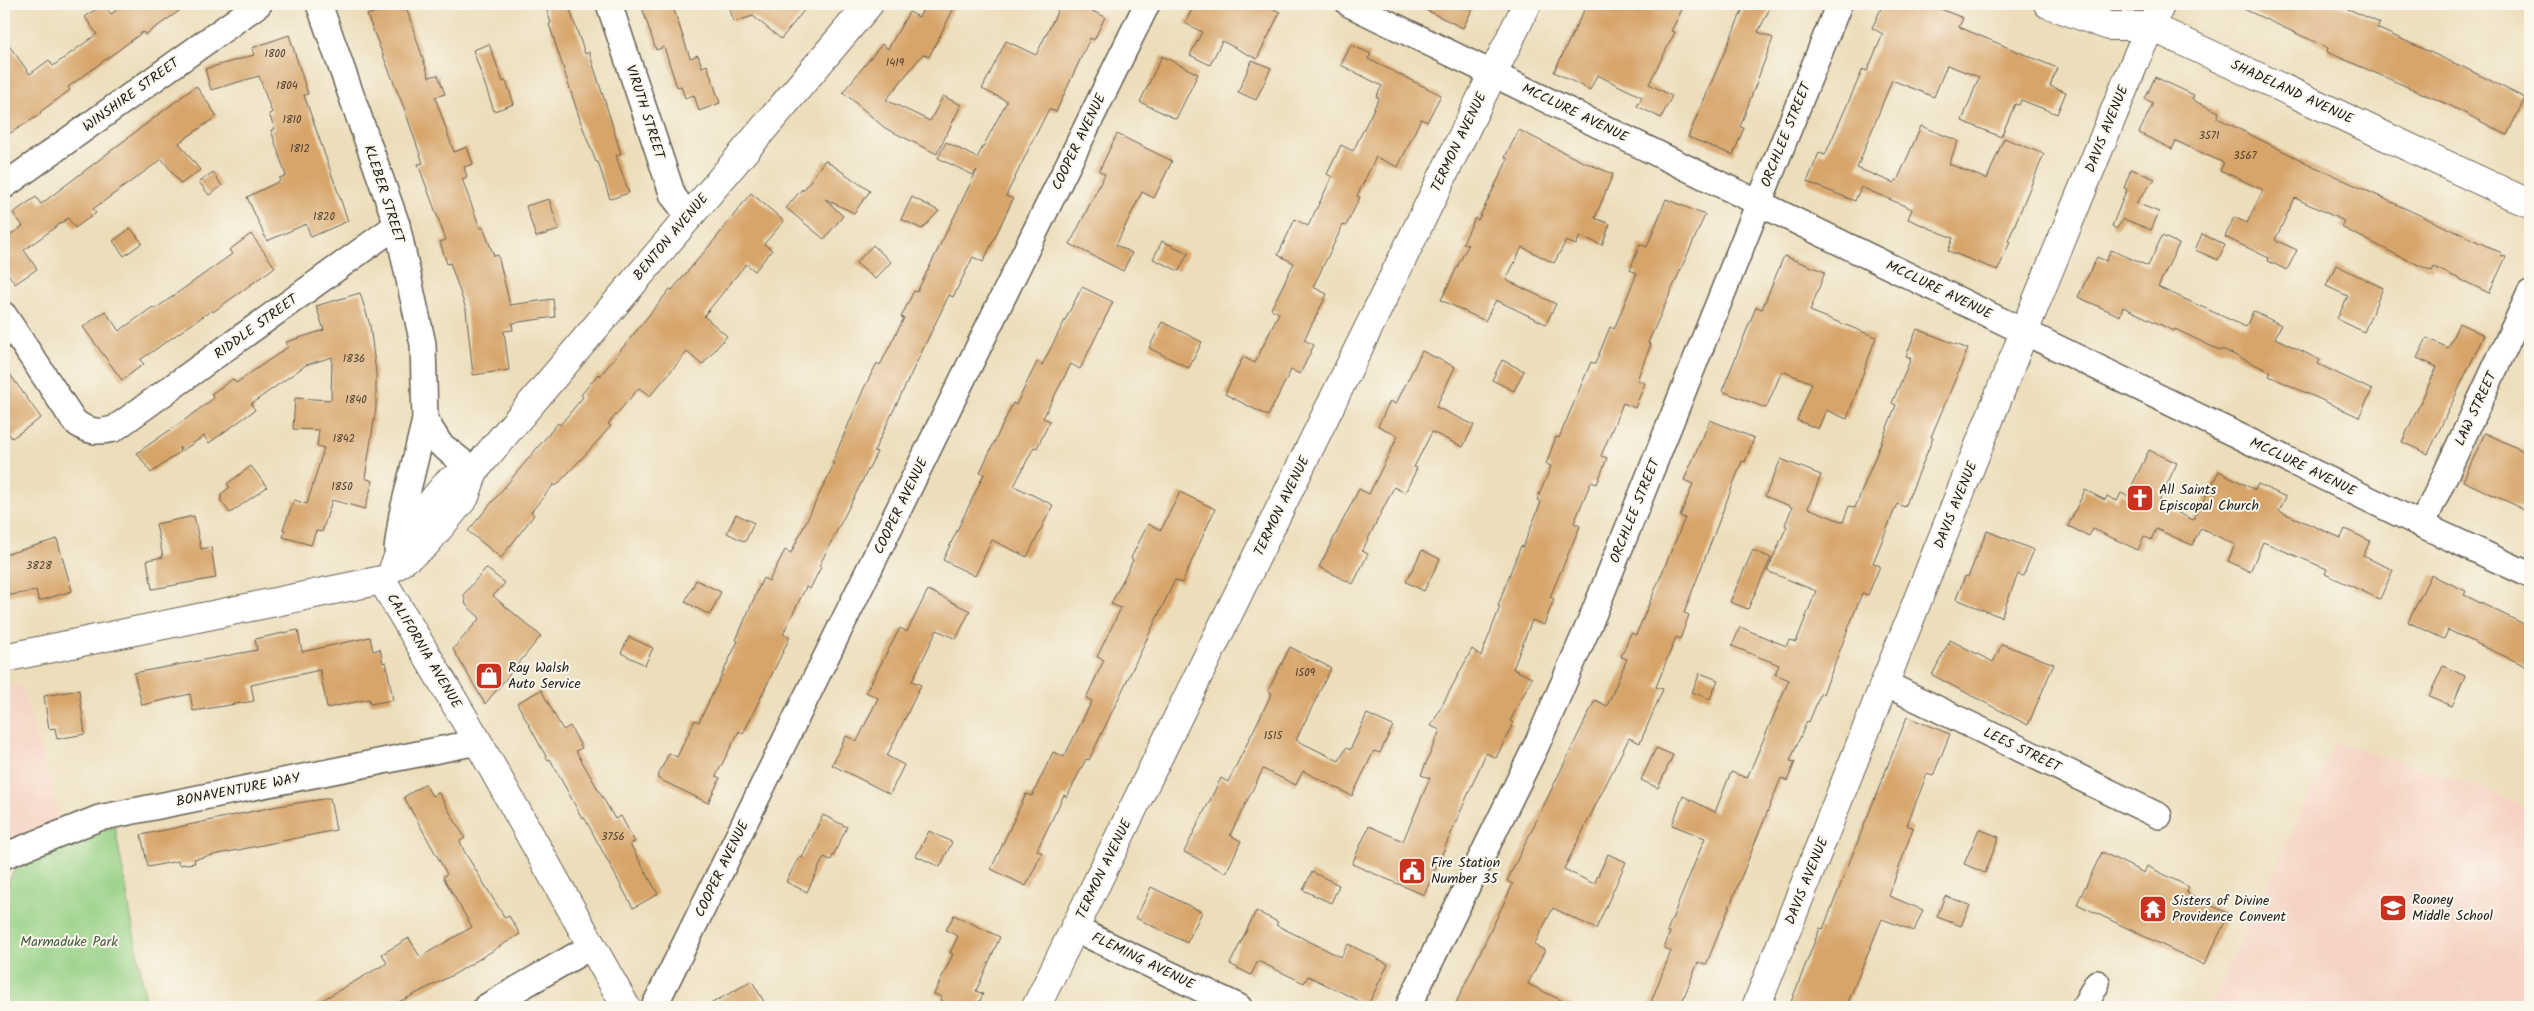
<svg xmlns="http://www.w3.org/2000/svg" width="2534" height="1011" viewBox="0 0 2534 1011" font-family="Kalam,sans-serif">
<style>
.built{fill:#f5d2c3}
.green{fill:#97d185;stroke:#5a7650}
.building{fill:#d7a56b}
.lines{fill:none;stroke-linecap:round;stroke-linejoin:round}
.minor-casing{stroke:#656054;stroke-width:28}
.tertiary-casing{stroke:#656054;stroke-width:30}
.primary-casing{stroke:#656054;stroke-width:30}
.minor{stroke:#fff;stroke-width:25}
.tertiary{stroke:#fff;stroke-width:28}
.primary{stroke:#fff;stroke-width:28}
.labels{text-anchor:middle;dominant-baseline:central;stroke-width:4;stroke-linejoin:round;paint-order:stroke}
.number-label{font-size:11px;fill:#4b3e30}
.street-label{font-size:14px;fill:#1c1c1c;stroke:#fbf7ec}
.poi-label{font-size:14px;fill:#1c1c1c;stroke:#fbf7ec;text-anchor:start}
.park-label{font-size:14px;fill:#475b41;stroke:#fbf7ec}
</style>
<rect width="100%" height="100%" fill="#fbf7ec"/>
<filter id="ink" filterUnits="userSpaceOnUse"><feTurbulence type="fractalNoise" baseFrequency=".02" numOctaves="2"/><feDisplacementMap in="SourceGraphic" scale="10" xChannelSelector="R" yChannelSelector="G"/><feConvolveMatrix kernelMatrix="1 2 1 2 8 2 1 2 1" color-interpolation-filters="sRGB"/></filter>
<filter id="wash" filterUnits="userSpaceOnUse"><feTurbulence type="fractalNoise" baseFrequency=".0096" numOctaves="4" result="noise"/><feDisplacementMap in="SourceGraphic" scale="20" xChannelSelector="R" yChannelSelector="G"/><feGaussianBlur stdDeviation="1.12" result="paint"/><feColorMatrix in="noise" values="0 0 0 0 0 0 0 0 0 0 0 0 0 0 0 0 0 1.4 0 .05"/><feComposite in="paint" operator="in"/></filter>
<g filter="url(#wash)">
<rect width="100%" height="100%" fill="#ecdebb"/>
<g class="built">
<polygon points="21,684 62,824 4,846 4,688"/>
<polygon points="2335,742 2490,790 2530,810 2530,1007 2209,1007"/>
</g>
<polygon class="green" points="115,827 147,1007 4,1007 4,889 16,868 29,854 57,840"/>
<g id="blocks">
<g class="building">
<polygon points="103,4 111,14 125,4 189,4 145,35 143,32 68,87 70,90 40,112 41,114 4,137 4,39 30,74 49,60 53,66 97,34 85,17"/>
<polygon points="398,4 405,4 429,77 438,75 445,94 435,97 454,152 467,147 473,164 464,167 467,177 462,179 480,228 483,227 494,256 498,255 510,305 553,299 555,317 512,323 513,330 504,331 509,370 473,375 466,309 450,263 447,264 440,242 446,240 418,164 423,163 404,108 367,15"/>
<polygon points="545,4 568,4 585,54 589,52 609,114 621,154 616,156 629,193 610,199 598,162 596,162 581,123 549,24 551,23"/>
<polygon points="641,4 672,4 690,58 698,55 702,67 707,65 720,103 699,111 694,95 685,98 681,86 677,87 664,47 656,50"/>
<polygon points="728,4 809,4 781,39 753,16 734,22"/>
<polygon points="926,4 956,4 929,57 923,54 886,100 930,121 943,96 961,105 937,154 885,128 843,92 882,44 888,49 909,12 919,17"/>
<polygon points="1061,4 1077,4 1105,17 1094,40 1090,38 1056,112 1049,109 1031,144 1006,196 1013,199 983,262 973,257 953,297 949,295 874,451 877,452 819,566 821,567 810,589 806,587 783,634 790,637 743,734 739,731 716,776 720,778 708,803 657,778 669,753 677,757 695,720 699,722 738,641 736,640 763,578 769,581 785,550 791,553 834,464 832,463 864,388 877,363 880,365 904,318 901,317 914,291 917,292 977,170 973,175 938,158 946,142 977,158 1007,101 982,89 1006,41 1036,55"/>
<polygon points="1195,4 1264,4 1280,12 1257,59 1222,41 1210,65 1190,55 1202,32 1185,23"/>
<polygon points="1414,4 1475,4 1463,28"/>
<polygon points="1587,4 1685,4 1671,31 1675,32 1649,84 1672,96 1661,118 1637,106 1642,97 1597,75 1590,90 1554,72"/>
<polygon points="1745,4 1772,4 1758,32 1773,38 1740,127 1744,128 1733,155 1688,137"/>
<polygon points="1883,4 1928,4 1963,18 1959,27 2057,68 2050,86 2066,92 2057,114 2021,100 2019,105 2015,104 2001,137 1962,121 1979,77 1947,65 1934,97 1892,80 1857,168 1894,183 1895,180 1897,181 1921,126 1958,141 1949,164 1987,179 2004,138 2044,154 2008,241 2010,242 1998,270 1948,251 1953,238 1908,219 1912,209 1861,187 1855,201 1807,182 1819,153 1825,155 1863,69 1867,71 1883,34 1872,28"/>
<polygon points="2233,4 2337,4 2380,23 2377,28 2465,68 2525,98 2507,135 2447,104 2327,52 2328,48"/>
<polygon points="289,35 308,94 304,95 348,221 311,237 306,224 267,241 247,197 280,181 279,178 286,176 271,130 275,129 269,114 272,113 259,76 211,90 205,69 254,55 252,48"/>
<polygon points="489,44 503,82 506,81 514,104 494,111 473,50"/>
<polygon points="1351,45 1371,54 1368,59 1441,95 1427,122 1421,119 1398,167 1376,157 1357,196 1360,197 1346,226 1343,225 1313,287 1327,294 1304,340 1314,345 1300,374 1291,370 1268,416 1225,394 1243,357 1255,363 1279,313 1271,309 1294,263 1278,255 1295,219 1308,226 1332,177 1327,174 1341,145 1353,151 1379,98 1376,97 1382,86 1341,65"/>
<polygon points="1162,56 1198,74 1176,119 1140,102"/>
<polygon points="1252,60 1271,68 1256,100 1238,92"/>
<polygon points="2155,77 2194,95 2192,100 2219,112 2217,118 2311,165 2502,253 2501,255 2506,257 2489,293 2434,267 2432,271 2397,255 2341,227 2344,221 2295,198 2275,240 2297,250 2287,270 2268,261 2269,258 2225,237 2234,217 2247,223 2263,190 2220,170 2224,163 2176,141 2172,149 2139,133 2153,103 2145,99"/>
<polygon points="196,86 217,116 179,143 200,170 181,184 162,159 93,209 96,213 75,228 68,218 24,250 37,269 15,284 4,268 4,239 23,226 13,213 36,197 41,204"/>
<polygon points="1519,130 1579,160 1613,174 1595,218 1610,224 1602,245 1580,236 1576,245 1566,241 1554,263 1522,247 1506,280 1556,304 1546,324 1496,300 1485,321 1441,300 1468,245 1463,243 1475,218 1478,220 1508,159 1505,157"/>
<polygon points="1117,134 1172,161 1154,198 1142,192 1116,245 1132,253 1123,271 1070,244 1105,174 1099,171"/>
<polygon points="825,160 870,191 854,213 825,199 843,216 824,239 786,208 802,189 803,191"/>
<polygon points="2131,169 2155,179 2136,203 2159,212 2151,230 2124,219 2116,229 2112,226 2127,189 2124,188"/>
<polygon points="213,172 222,186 209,195 199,182"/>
<polygon points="751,193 784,221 764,244 772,250 755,271 746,264 704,316 727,336 702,365 687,352 650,396 639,388 608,424 611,426 595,444 556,486 554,484 531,512 534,515 501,558 468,531 558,423 560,425 583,397 581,395 598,374 600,376 670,289 672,290 716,238"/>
<polygon points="912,197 939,211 922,229 901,219"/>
<polygon points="549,199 559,230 536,237 526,206"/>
<polygon points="1666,199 1705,215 1648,343 1651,344 1637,380 1645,383 1635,408 1623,403 1601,456 1607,458 1597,484 1591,482 1574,523 1580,526 1550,597 1554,599 1544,625 1532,620 1513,669 1532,678 1510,721 1513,723 1496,758 1486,753 1424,895 1352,864 1369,826 1403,841 1430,778 1421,775 1440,730 1431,726 1472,649 1481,656 1500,607 1498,606 1512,568 1521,546 1523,547 1541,502 1537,500 1551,466 1546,464 1556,437 1559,438 1591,362 1595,364 1610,327 1614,329 1637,273 1630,270 1640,244 1647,247"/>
<polygon points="131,228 142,243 124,256 113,241"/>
<polygon points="251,234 275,267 213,312 212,310 140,360 144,364 122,380 83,327 105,311 119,331 153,307 155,309 232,254 229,250"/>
<polygon points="2202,234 2225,245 2218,260 2195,250"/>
<polygon points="2162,236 2179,244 2158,287 2246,327 2253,311 2281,325 2275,338 2320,360 2318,364 2372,390 2359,417 2269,376 2271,372 2222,349 2221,351 2175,329 2174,331 2123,307 2120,316 2078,297 2097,257 2106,261 2111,250 2148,266"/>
<polygon points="1162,241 1188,253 1179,271 1153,259"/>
<polygon points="873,245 891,262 875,279 856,263"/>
<polygon points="1784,256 1825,272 1810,311 1876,337 1847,419 1826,410 1818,429 1797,420 1812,383 1782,371 1766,408 1722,391 1756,307 1762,309"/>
<polygon points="2336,265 2383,288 2364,332 2337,319 2348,296 2326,286"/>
<polygon points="1082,287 1113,302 1080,369 1071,364 1043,418 1050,421 1037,448 1034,447 1014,486 1053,505 1027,557 992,540 975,576 943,560 984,474 980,472 1013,403 1016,405 1037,362 1042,365"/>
<polygon points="360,293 370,325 376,373 376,408 365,478 373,481 365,509 332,500 322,532 316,531 311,545 283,537 285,530 283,529 294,500 307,504 324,448 317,446 319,430 293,429 295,398 331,400 332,357 306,365 251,404 255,410 209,443 204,436 182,451 179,447 180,452 151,473 137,453 190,416 214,398 211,394 233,379 236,383 288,347 286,342 324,330 316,306"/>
<polygon points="1162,322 1202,342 1189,368 1149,348"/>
<polygon points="2459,323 2484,335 2428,454 2402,442 2437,367 2417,358 2427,338 2448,348"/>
<polygon points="1917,329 1968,349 1931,437 1933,438 1905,507 1897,504 1873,563 1880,566 1868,595 1862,593 1823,694 1821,693 1809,722 1807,721 1790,761 1795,762 1787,781 1781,778 1706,965 1698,962 1680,1007 1649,1007 1671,951 1664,948 1670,932 1667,931 1705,838 1672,825 1683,796 1715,812 1731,772 1747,778 1789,680 1775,674 1779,665 1732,646 1740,627 1786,646 1789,640 1796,642 1816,591 1767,571 1787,526 1785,525 1792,507 1765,496 1781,459 1821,475 1808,508 1843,522 1849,506 1855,508 1896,405 1892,403 1911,358 1906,356"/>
<polygon points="1422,351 1455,367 1436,407 1474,425 1463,447 1432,432 1414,467 1417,468 1405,493 1394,487 1362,551 1368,554 1353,584 1319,567 1359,489 1369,494 1398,436 1378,426 1390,401 1396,404"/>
<polygon points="1502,360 1524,371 1514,391 1492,380"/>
<polygon points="4,366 41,418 12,438 4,427"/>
<polygon points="1710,420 1754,438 1745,462 1742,461 1684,613 1689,615 1680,639 1676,637 1656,687 1663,689 1640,743 1629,738 1564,869 1594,884 1608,854 1626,862 1596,929 1553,908 1534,945 1545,950 1528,984 1575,1007 1454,1007 1513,884 1507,881 1595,700 1607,706 1627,659 1621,657 1631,633 1636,635 1685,518 1680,516 1693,484 1684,480"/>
<polygon points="2485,433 2530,454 2530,512 2463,481"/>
<polygon points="2149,450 2177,463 2158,503 2193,520 2219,471 2255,490 2258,484 2286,497 2279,511 2341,538 2345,529 2370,541 2363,556 2393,570 2380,599 2325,574 2327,569 2263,542 2250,572 2228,561 2235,545 2201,528 2192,545 2156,529 2151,540 2144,536 2138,550 2093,529 2089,536 2068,526 2085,490 2105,500 2107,496 2117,501 2121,493 2127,496"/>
<polygon points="251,466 267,487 230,513 221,501 221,494 230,487 227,484"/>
<polygon points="1180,492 1215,509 1182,583 1175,580 1089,760 1086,759 1067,797 1064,795 1037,850 1042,853 1026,886 991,869 1026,794 1032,796 1053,752 1064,757 1092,701 1086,698 1104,660 1097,657 1121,608 1111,604 1133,560 1131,558 1148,524 1161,530"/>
<polygon points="736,514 754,523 745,542 727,533"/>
<polygon points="194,516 201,549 211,547 216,578 152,589 147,560 163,557 156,524"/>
<polygon points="1987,531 2034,550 2023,576 2018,574 2001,617 1956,599 1965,576 1968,577"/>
<polygon points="57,539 72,591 39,601 36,591 4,596 4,555"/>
<polygon points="1422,550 1440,559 1424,591 1406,582"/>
<polygon points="1753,550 1771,558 1748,609 1730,602"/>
<polygon points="486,568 505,583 493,596 541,636 485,704 453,649 480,618 466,605 464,594"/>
<polygon points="2431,575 2466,591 2464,595 2530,627 2530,668 2448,630 2444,639 2408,622"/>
<polygon points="696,580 721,592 710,615 685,602"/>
<polygon points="928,590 970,611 956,639 937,630 912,681 921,685 887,756 904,765 890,794 832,765 846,736 857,741 878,698 866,692 900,628 907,632"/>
<polygon points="298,630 302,652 370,637 373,651 380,649 383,663 386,662 393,700 370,704 369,699 327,708 320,670 251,685 254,701 193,711 190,694 142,705 134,673 257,650 255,639"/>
<polygon points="629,637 653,648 645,665 621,653"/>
<polygon points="1950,640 1993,662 2002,644 2054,664 2028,725 1932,675"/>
<polygon points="1290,647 1331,668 1296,740 1339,761 1346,748 1350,750 1367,714 1393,726 1380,753 1374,751 1352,796 1303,771 1296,785 1263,769 1230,835 1241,841 1226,873 1184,852 1221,778 1228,782 1272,693 1268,691"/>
<polygon points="2443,666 2465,676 2452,706 2429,696"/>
<polygon points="1700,673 1718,680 1710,699 1692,692"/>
<polygon points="79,690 85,734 57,739 55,728 49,729 44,696"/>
<polygon points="541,690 563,730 570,726 582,748 576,751 615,819 621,816 635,842 630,844 658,894 633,908 584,817 582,818 550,759 548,760 517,703"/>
<polygon points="1907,717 1950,734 1933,776 1927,774 1907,825 1913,828 1889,896 1923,910 1914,931 1882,919 1846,1007 1789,1007 1820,928 1823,929"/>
<polygon points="1656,748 1673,755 1658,788 1641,780"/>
<polygon points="425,784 432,796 438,792 465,838 460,841 464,851 505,918 509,916 520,934 453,975 389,1007 310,1007 387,963 382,954 409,938 420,957 472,927 443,877 447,874 404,797"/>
<polygon points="330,798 336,830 194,859 195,863 179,865 178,861 148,867 141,835 278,806"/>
<polygon points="823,815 847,827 831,860 824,857 807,892 786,882 799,857 802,858"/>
<polygon points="1979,829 1999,837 1985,873 1964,864"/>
<polygon points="929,831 952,842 940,867 916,856"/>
<polygon points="2102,852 2144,873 2147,866 2189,887 2186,893 2229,914 2204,965 2077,904"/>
<polygon points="1312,872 1339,885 1331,903 1303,890"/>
<polygon points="1151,887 1202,912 1187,943 1136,918"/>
<polygon points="1945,896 1970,905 1961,926 1937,917"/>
<polygon points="1256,911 1278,922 1276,925 1341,957 1348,944 1388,964 1368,1005 1308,976 1304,983 1258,961 1251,975 1230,964"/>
<polygon points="954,915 1000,937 976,991 983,994 977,1007 955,1007 940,1000 942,997 934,994 953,954 950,953 958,936 946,930"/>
<polygon points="752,981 767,1007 705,1007"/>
</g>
</g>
</g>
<g filter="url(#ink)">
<use href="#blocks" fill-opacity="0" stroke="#656054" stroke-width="1"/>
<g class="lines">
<g class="minor-casing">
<g id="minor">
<polyline points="319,4 397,225 423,344 425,420 402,514 397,549"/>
<polyline points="609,4 673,196 689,217"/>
<polyline points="1349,4 2422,525 2530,575"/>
<polyline points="4,186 259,4"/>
<path d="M4,315L74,421C87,432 98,433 114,429L397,225"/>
<polyline points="425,420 440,444 474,471"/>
<polyline points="2422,525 2530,293"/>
<polyline points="1886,684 2159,816"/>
<polyline points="4,856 99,818 478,742"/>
<polyline points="1075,929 1239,1007"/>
<polyline points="486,1007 592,946"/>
<polyline points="654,1007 1147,4"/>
<polyline points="1408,1007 1537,744 1591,620 1839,4"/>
<polyline points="2084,1007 2097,983"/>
</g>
</g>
<g class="tertiary-casing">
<g id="tertiary">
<polyline points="2048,4 2109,26 2150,26 2530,204"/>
<polyline points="4,658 382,580"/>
<polyline points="1036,1007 1527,4"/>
<polyline points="1756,1007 2032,312 2138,54 2161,4"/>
</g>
</g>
<g class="primary-casing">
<g id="primary">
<polyline points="394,567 425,545 465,497 474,471 869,4"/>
<polyline points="394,567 409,529 448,482 474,471"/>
<polyline points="382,580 478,742 626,1007"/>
</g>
</g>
<use href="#minor" class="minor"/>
<use href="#tertiary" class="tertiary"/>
<use href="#primary" class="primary"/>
</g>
</g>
<defs>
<g id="church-square" transform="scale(1.4375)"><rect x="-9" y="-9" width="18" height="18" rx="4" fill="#c8321e" stroke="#fbf7ec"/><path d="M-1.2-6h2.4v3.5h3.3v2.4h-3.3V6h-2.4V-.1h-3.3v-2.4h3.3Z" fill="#fff"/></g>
<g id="shop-square" transform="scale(1.4375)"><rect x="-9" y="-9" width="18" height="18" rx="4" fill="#c8321e" stroke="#fbf7ec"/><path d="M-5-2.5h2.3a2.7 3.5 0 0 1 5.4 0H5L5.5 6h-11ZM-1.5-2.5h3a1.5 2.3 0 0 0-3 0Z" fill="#fff"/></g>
<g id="civic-square" transform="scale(1.4375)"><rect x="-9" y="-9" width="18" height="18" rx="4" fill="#c8321e" stroke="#fbf7ec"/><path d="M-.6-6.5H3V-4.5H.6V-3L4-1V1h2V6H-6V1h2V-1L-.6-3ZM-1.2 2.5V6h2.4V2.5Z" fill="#fff"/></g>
<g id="school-square" transform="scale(1.4375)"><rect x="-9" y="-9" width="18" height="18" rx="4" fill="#c8321e" stroke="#fbf7ec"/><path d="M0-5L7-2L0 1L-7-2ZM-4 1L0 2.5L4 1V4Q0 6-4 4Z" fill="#fff"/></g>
<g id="temple-square" transform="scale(1.4375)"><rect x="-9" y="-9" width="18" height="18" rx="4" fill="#c8321e" stroke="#fbf7ec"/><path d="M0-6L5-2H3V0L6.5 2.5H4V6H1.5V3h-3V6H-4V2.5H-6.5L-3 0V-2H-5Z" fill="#fff"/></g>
</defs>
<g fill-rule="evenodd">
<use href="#church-square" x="2140" y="498"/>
<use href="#shop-square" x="489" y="676"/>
<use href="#civic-square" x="1412" y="871"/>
<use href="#school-square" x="2393" y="908"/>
<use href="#temple-square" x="2153" y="909"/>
</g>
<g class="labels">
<g class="number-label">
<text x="275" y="54">1800</text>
<text x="895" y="63">1419</text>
<text x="287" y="86">1804</text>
<text x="292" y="120">1810</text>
<text x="2209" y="136">3571</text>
<text x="300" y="149">1812</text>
<text x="2245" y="156">3567</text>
<text x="324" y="217">1820</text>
<text x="354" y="359">1836</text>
<text x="356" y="400">1840</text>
<text x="344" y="439">1842</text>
<text x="342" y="487">1850</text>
<text x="39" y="566">3828</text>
<text x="1305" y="673">1509</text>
<text x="1273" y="736">1515</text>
<text x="613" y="837">3756</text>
</g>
<g class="street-label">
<text transform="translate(2292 92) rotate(25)">SHADELAND AVENUE</text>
<text transform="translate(131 95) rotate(-36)">WINSHIRE STREET</text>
<text transform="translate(645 112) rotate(72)">VIRUTH STREET</text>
<text transform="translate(1575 113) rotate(26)">MCCLURE AVENUE</text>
<text transform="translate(2107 129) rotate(-68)">DAVIS AVENUE</text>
<text transform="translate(1786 135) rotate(-68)">ORCHLEE STREET</text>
<text transform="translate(1079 142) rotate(-64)">COOPER AVENUE</text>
<text transform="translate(1459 142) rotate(-64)">TERMON AVENUE</text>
<text transform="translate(384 194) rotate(72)">KLEBER STREET</text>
<text transform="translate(671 237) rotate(-50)">BENTON AVENUE</text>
<text transform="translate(1939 290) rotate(26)">MCCLURE AVENUE</text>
<text transform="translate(256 327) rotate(-36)">RIDDLE STREET</text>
<text transform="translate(2476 409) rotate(-65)">LAW STREET</text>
<text transform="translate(2303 467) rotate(26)">MCCLURE AVENUE</text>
<text transform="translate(1956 505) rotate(-68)">DAVIS AVENUE</text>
<text transform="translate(901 506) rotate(-64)">COOPER AVENUE</text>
<text transform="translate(1282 506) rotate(-64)">TERMON AVENUE</text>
<text transform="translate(1635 511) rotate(-68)">ORCHLEE STREET</text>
<text transform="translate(424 651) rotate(59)">CALIFORNIA AVENUE</text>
<text transform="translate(2022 750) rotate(26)">LEES STREET</text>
<text transform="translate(238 790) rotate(-11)">BONAVENTURE WAY</text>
<text transform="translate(722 869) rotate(-64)">COOPER AVENUE</text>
<text transform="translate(1104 869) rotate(-64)">TERMON AVENUE</text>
<text transform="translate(1807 881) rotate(-68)">DAVIS AVENUE</text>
<text transform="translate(1143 961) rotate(26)">FLEMING AVENUE</text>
</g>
<g class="poi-label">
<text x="2159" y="490">All Saints<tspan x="2159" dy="16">Episcopal Church</tspan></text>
<text x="508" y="668">Ray Walsh<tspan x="508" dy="16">Auto Service</tspan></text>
<text x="1431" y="863">Fire Station<tspan x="1431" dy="16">Number 35</tspan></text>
<text x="2412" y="900">Rooney<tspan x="2412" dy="16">Middle School</tspan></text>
<text x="2172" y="901">Sisters of Divine<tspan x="2172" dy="16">Providence Convent</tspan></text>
</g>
<g class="park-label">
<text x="69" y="942">Marmaduke Park</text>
</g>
</g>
<rect width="2534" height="1011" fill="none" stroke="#fbf7ec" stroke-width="20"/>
</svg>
